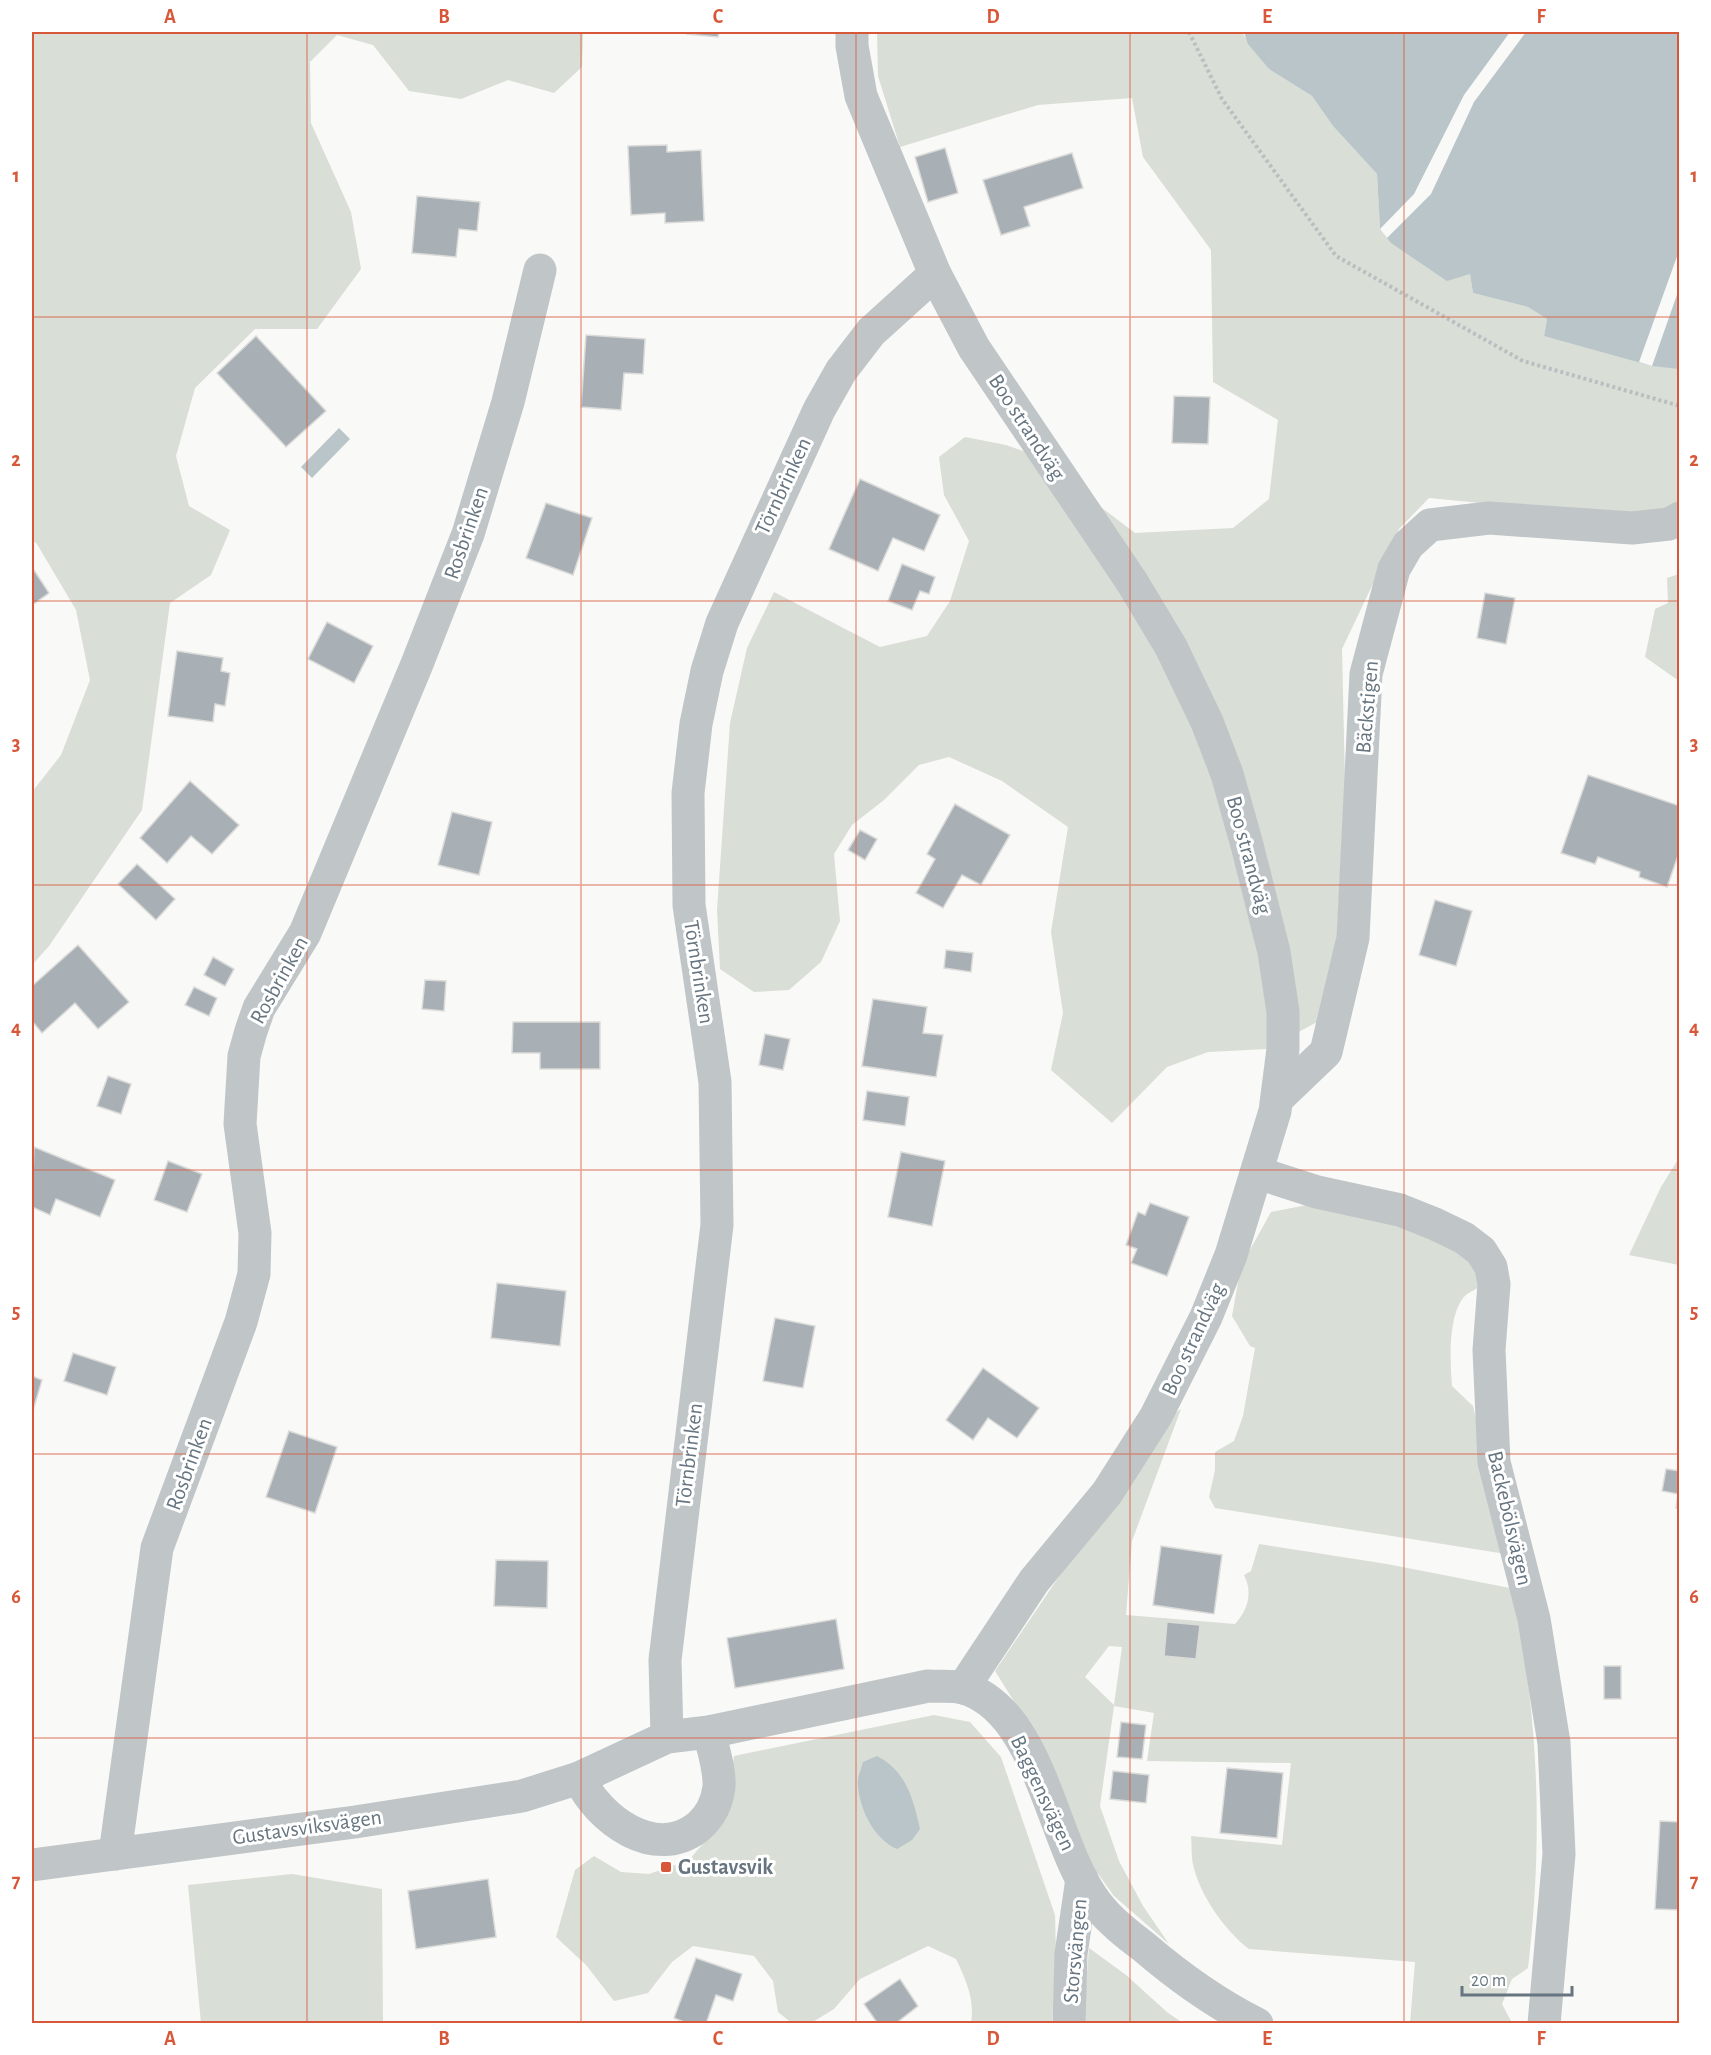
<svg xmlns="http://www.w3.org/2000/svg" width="1711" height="2055" viewBox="0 0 1711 2055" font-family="'Alegreya Sans',sans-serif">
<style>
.green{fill:#d9ded6;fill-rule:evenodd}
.water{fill:#b9c5c8}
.pier{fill:#f9f9f7}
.building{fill:#a8b0b6;stroke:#dbdbd9;stroke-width:1.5}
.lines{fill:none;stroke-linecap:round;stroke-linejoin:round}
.path{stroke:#bbbec0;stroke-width:4;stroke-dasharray:3 3;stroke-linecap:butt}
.minor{stroke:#c0c5c8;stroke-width:33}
.grid{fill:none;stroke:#d85738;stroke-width:1.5;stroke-opacity:0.55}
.poi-dot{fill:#d85738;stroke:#fff;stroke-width:2}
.labels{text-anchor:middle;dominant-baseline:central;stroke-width:6;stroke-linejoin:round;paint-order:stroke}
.street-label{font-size:22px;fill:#667580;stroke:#fff}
.poi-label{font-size:22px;font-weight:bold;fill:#667580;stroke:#fff;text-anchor:start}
.neatline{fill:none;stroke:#d85738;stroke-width:2}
.grid-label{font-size:20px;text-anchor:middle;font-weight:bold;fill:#d85738}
</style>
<rect width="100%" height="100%" fill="#f9f9f7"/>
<g class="green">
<polygon points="32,32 583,32 583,34 582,67 554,93 508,80 461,99 409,91 373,45 337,35 310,62 311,123 351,212 361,269 317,329 255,329 195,388 176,456 189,506 230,530 211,575 170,603 142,810 49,946 32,965 32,792 61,755 90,680 76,610 37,544 32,540"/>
<polygon points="877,32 1244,32 1243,34 1269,69 1312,96 1333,126 1377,174 1380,229 1470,274 1473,293 1528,307 1547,319 1544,336 1679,368 1679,508 1633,518 1429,498 1399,529 1342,649 1345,782 1335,974 1319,1021 1267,1049 1208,1052 1167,1067 1112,1123 1051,1070 1063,1013 1051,932 1068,827 1002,781 949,757 919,765 884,800 852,825 834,854 840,921 821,962 789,990 754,992 720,969 717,910 730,723 747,648 774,592 880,647 927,636 950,601 969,541 944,495 939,457 965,437 1006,445 1031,454 1135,533 1233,528 1269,499 1278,420 1213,382 1211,250 1143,157 1132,98 1038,105 900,147 878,76"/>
<polygon points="1679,574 1680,574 1679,681 1645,657 1655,609 1668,603 1667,578"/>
<polygon points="1679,1158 1679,1265 1629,1255 1661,1187"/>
<path d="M1307,1205L1412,1226L1459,1248L1482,1272L1479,1287C1475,1290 1467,1293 1463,1298C1448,1318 1450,1362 1452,1386L1473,1406L1506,1554L1215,1508L1209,1497L1215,1470V1452L1234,1441L1243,1416L1255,1348L1250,1346L1232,1316L1241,1266L1271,1212Z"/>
<path d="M1181,1409L1132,1541L1126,1615L1235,1624C1248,1610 1253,1593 1244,1575L1251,1571L1259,1544L1387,1564L1510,1588C1521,1622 1525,1655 1529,1691C1540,1784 1539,1875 1528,1968L1512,1979L1502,2004L1512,2023H1410L1415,1962L1249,1949C1225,1931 1199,1894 1193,1864C1191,1855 1192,1845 1191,1836L1282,1845L1291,1763L1147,1761L1154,1713L1114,1706L1100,1806L1119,1861L1143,1906L1169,1944L1114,1896L1091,1864L1020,1711L995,1671L1166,1419ZM1109,1646L1122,1647L1114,1705L1085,1677Z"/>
<path d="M934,1715L970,1722L1001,1757L1055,1915L1056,1956L1052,2023H971C975,2000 966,1980 956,1959L928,1946L860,1979L834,2009L811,2023L793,2024L778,2012L773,1981L754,1956L693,1946L672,1962L648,1993L614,2001L586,1965L556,1937L575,1870L594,1856L621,1872L649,1874L689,1860L712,1833L729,1795L734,1756Z"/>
<polygon points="292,1874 382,1889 383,2023 201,2023 188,1885"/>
<polygon points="1089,1948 1126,1975 1168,2013 1183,2023 1083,2024"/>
</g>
<g class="water">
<polygon points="1244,32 1679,32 1679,369 1652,366 1544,336 1547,319 1528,307 1473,293 1470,274 1447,281 1391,243 1380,229 1377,174 1333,126 1312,96 1269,69 1248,44"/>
<polygon points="339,428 350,439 312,478 301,467"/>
<path d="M877,1756C906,1771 913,1798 920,1829L912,1840L897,1849C874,1839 860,1810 858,1786C857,1778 861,1769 863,1762Z"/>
</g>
<g class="pier">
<polygon points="1510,32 1526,32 1474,102 1431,194 1387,238 1380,229 1414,194 1464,95"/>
<polygon points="1679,251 1679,289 1652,366 1639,362"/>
</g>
<g class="building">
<polygon points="687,32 719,32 718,37 687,34"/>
<polygon points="667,145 667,152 701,150 704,221 665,223 665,213 631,215 628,146"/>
<polygon points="945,148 958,193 928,202 915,157"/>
<polygon points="1072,153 1083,188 1024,207 1030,226 1001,235 983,180"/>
<polygon points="417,196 480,202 477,231 459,229 456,257 412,253"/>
<polygon points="586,335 645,339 643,374 624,373 621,410 581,407"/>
<polygon points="256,336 326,411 286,447 217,373"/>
<polygon points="1174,396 1210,397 1208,444 1172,443"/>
<polygon points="860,479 940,515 924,551 893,538 878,571 829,549"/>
<polygon points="546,503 592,518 573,575 526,558"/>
<polygon points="902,564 935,577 929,594 920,591 912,610 888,601"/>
<polygon points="32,567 49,593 32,605"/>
<polygon points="1485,593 1515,598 1506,644 1477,638"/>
<polygon points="327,622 373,646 354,683 308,659"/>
<polygon points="177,651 223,658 221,671 230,673 225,706 215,704 213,722 168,716"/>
<polygon points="1588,775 1680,806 1680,850 1667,887 1639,877 1640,872 1598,857 1595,864 1561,853"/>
<polygon points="190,781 239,825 212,854 191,836 167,863 140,838"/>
<polygon points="955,804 1010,835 981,885 962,875 943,908 916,893 935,859 927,854"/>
<polygon points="452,812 492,822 479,875 438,865"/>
<polygon points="860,830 877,839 865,860 848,850"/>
<polygon points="137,864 175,899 156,920 118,884"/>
<polygon points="1435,900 1472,911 1456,966 1419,955"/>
<polygon points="78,945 129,1002 98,1029 75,1003 42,1033 32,1021 32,986"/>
<polygon points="946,950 973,953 971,972 944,968"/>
<polygon points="213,957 234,969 225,986 204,975"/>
<polygon points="425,980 446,981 444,1011 422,1009"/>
<polygon points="194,987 217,998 209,1016 185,1005"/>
<polygon points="873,999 927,1007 923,1033 943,1035 936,1077 862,1066"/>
<polygon points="513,1022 600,1022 600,1069 540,1069 540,1053 512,1053"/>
<polygon points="765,1034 790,1039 783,1070 759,1065"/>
<polygon points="108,1076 131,1084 121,1114 97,1106"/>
<polygon points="867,1091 909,1097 905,1126 863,1120"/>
<polygon points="34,1147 115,1180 100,1217 56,1199 50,1215 32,1207"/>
<polygon points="901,1152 945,1161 932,1226 888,1217"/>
<polygon points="168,1161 202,1174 187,1212 154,1200"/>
<polygon points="1150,1203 1189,1217 1167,1276 1131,1263 1137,1249 1126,1245 1138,1212 1145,1215"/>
<polygon points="497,1283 566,1291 560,1346 491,1338"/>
<polygon points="775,1318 815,1326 803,1388 763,1381"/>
<polygon points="73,1353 116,1367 107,1395 64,1381"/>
<polygon points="983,1368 1039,1408 1017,1438 988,1418 973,1440 946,1420"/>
<polygon points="32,1376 42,1380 32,1414"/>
<polygon points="289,1431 337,1447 315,1513 266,1497"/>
<polygon points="1666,1469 1680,1471 1680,1509 1676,1508 1678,1494 1662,1491"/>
<polygon points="1161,1546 1222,1555 1214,1614 1153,1605"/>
<polygon points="496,1560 548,1561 547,1608 494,1606"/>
<polygon points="836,1619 844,1669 735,1688 727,1638"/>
<polygon points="1167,1622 1200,1625 1196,1659 1164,1656"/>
<rect x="1604" y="1666" width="17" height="33"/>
<polygon points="1121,1722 1146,1725 1142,1759 1117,1757"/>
<polygon points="1227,1768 1283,1773 1277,1838 1220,1833"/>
<polygon points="1113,1771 1149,1775 1146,1803 1110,1799"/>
<polygon points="1660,1821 1680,1822 1680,1910 1655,1909"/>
<polygon points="488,1879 496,1937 416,1949 408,1891"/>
<polygon points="696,1958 742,1974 733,2001 716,1995 706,2024 689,2024 674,2018"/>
<polygon points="900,1979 918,2006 895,2024 878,2024 864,2004"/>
</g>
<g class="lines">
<polyline class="path" points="1189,32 1222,99 1336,256 1523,361 1680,406"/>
<g class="minor">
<polyline points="852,32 852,46 861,96 935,274 974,348 1132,582 1171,647 1207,722 1227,774 1247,845 1274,952 1283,1012 1283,1049 1275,1111 1231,1255 1206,1317 1156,1416 1107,1493 1034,1581 963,1688"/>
<polyline points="1278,1098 1326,1052 1353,938 1366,674 1394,569 1408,545 1430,525 1489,518 1632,528 1669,524 1680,518"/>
<polyline points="1258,1173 1317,1192 1400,1210 1435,1224 1464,1238 1481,1251 1491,1267 1494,1284 1489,1350 1494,1462 1534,1619 1554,1743 1559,1854 1544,2024"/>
<polyline points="667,1737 665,1660 717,1225 715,1082 689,905 688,793 696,724 707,671 722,623 819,410 841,371 871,332 935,274"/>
<path d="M579,1778C599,1820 655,1861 698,1827C711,1816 717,1803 719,1787C720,1769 713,1749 709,1732"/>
<polyline points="115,1854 157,1548 241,1322 254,1274 255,1233 240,1124 244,1056 251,1031 259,1008 305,933 417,664 468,534 508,402 540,270"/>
<path d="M32,1865L355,1822L522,1796L579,1778L667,1737L709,1732L928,1686C939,1687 953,1685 964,1688C1042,1712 1052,1847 1097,1904C1110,1921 1127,1934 1144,1947C1179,1977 1215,2003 1257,2024"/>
<polyline points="1069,2024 1071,1954 1082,1879"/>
</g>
</g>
<path class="grid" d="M307,32V2024M581,32V2024M856,32V2024M1130,32V2024M1404,32V2024M32,317H1680M32,601H1680M32,885H1680M32,1170H1680M32,1454H1680M32,1738H1680"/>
<rect class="poi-dot" x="660" y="1861" width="12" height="12" rx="3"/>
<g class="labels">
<g class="street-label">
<text transform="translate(1027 427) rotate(57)">Boo strandväg</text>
<text transform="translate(783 486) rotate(-65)">Törnbrinken</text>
<text transform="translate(466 533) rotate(-71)">Rosbrinken</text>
<text transform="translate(1367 707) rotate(-85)">Bäckstigen</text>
<text transform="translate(1249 855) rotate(75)">Boo strandväg</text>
<text transform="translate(699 972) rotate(81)">Törnbrinken</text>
<text transform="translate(279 980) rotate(-61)">Rosbrinken</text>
<text transform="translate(1193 1339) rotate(-65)">Boo strandväg</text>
<text transform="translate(689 1455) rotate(-83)">Törnbrinken</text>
<text transform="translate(189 1464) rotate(-70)">Rosbrinken</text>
<text transform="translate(1510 1518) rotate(77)">Backebölsvägen</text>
<text transform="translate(1043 1793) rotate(65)">Baggensvägen</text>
<text transform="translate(307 1827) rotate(-8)">Gustavsviksvägen</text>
<text transform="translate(1075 1951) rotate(-85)">Storsvängen</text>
</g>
<g class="poi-label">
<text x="678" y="1867">Gustavsvik</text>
</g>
</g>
<rect width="1711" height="2055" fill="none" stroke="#ffffff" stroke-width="66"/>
<path d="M1462 1986v9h110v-9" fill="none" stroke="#667580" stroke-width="3"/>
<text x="1471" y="1986" font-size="18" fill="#667580" stroke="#ffffff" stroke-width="4.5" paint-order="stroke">20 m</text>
<rect x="33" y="33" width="1645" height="1989" class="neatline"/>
<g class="grid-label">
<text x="170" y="23">A</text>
<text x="444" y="23">B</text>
<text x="718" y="23">C</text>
<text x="993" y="23">D</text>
<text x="1267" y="23">E</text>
<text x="1541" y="23">F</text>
<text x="16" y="182">1</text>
<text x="1694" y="182">1</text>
<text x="16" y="466">2</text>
<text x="1694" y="466">2</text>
<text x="16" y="750">3</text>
<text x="1694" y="750">3</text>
<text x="16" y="1034">4</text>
<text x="1694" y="1034">4</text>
<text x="16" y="1318">5</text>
<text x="1694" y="1318">5</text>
<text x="16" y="1603">6</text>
<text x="1694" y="1603">6</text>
<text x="16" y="1887">7</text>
<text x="1694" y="1887">7</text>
<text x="170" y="2045">A</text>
<text x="444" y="2045">B</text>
<text x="718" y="2045">C</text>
<text x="993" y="2045">D</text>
<text x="1267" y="2045">E</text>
<text x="1541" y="2045">F</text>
</g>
</svg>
